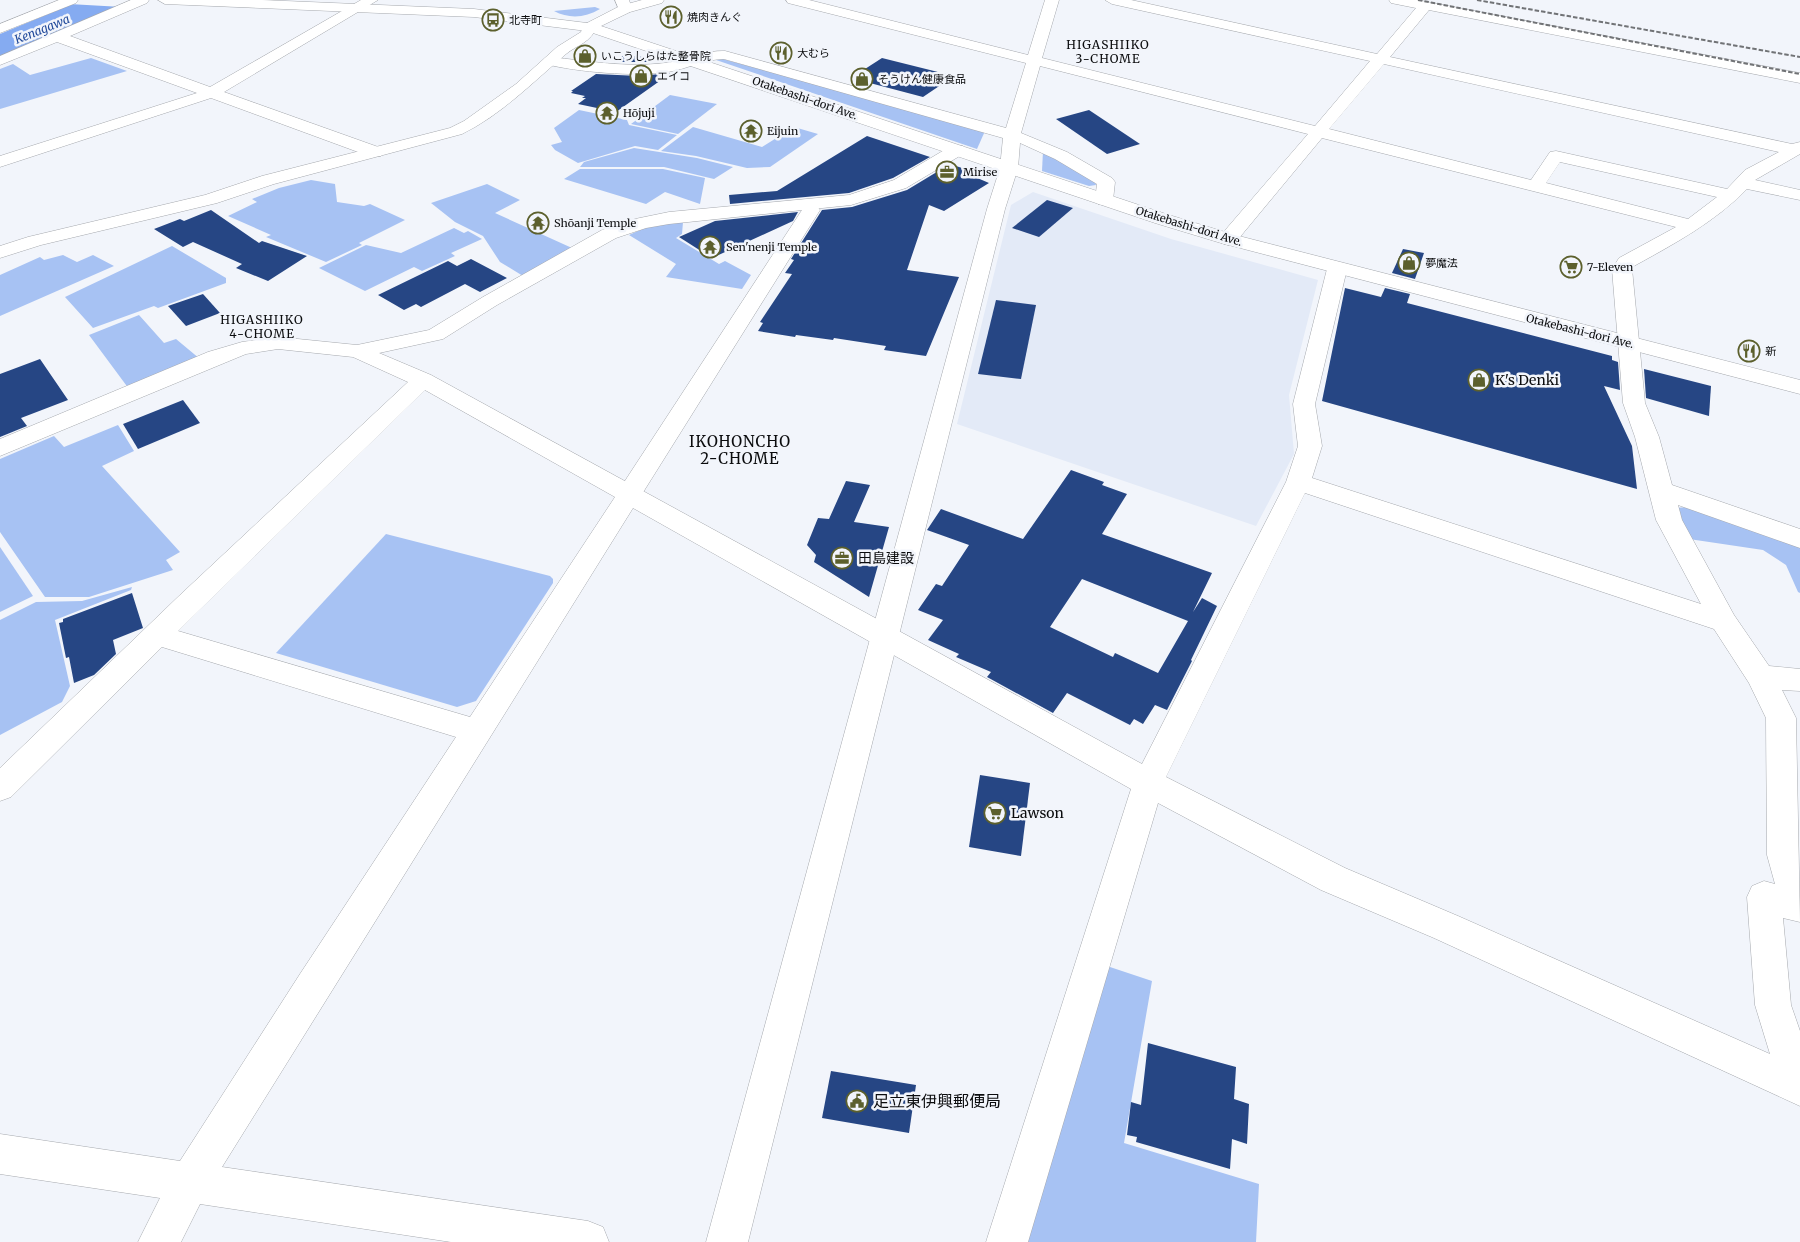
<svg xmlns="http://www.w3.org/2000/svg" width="1800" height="1242" viewBox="0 0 1800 1242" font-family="Merriweather,'Noto Sans JP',serif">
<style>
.built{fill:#e3eaf7}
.green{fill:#a7c2f3}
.water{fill:#85abf1}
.pier{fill:#f2f5fb}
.building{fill:#264684;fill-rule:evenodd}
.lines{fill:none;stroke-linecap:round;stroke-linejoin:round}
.minor-casing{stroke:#a6a9ae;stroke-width:1}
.tertiary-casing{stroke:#a6a9ae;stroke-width:1}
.secondary-casing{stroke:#a6a9ae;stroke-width:1}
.minor{fill:#fff;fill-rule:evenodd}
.tertiary{fill:#fff;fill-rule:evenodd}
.secondary{fill:#fff;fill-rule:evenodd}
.rail{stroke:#717376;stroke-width:2;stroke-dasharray:4.5 2;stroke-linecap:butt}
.labels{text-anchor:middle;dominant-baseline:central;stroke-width:5;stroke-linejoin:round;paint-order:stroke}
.far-poi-label{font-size:11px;fill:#0b0c0e;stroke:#f2f5fb;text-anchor:start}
.far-street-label{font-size:11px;fill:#0b0c0e;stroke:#f2f5fb}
.far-water-label{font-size:12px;font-style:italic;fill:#214a9b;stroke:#f2f5fb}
.far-neighbourhood-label{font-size:12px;letter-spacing:1px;fill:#0b0c0e;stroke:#f2f5fb}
.poi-label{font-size:14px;fill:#0b0c0e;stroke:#f2f5fb;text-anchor:start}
.neighbourhood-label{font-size:15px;letter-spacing:1px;fill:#0b0c0e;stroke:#f2f5fb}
.near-poi-label{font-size:16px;fill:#0b0c0e;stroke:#f2f5fb;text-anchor:start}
</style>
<rect width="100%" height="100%" fill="#f2f5fb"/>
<polygon class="built" points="1033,192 1171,239 1318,280 1289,395 1294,454 1256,526 957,424 1011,205"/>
<g class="green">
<path d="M595,7L600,9C585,18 569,19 554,11Z"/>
<polygon points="91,58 127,71 0,109 0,69 13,64 30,75"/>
<polygon points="716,58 719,58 985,131 977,149 716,60"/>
<polygon points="670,95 717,104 678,134 631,124"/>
<polygon points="579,110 627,120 629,125 677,135 658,150 635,146 578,163 555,150 551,145 562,142 554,128"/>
<polygon points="693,127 762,147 794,127 818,134 770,167 747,168 696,156 661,151"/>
<polygon points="634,148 697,158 733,167 714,179 664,167 580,167 584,162"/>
<polygon points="1043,151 1095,182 1096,185 1089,186 1042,171"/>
<polygon points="580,169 663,169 705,178 700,204 665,192 646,204 564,179"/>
<polygon points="311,180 335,184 337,202 364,206 370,204 405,220 359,243 362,245 326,262 266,237 271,235 228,216 257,202 252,199 279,188"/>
<polygon points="487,184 520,200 495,213 572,248 523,276 500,262 483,236 455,222 431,203"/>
<polygon points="683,222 682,234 676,238 719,264 725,261 751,275 742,289 666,277 676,264 629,235 649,226"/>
<polygon points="454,228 464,233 468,231 482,239 451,253 455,256 422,271 414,267 365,291 319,268 366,245 401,253"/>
<polygon points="172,246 226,278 226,283 158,308 154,306 93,328 65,297"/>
<polygon points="63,255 77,262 93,255 114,266 0,316 0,275 40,257 44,260"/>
<polygon points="139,315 164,343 176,339 200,359 129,389 89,335"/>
<polygon points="118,425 134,451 102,466 180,552 166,560 173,570 89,597 45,597 0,532 0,459 54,436 64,447"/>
<polygon points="1689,507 1800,547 1800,593 1798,592 1786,565 1763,550 1689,539 1674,508"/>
<polygon points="386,534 550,576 553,579 553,583 476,701 457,707 276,653"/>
<polygon points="0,547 33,596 0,612"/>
<polygon points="132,587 131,590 55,620 70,686 62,702 0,735 0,620 36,602 82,601"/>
<polygon points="1107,966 1152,981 1124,1143 1259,1184 1256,1242 1021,1242"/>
</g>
<polygon class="water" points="82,0 133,0 0,57 0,34"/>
<polygon class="pier" points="79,0 136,0 122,7 69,4"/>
<g class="building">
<polygon points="624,55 653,58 651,62 614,62"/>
<polygon points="882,58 954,76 923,97 851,78"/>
<polygon points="671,73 616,112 578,104 586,98 582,98 585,96 571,93 573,91 571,91 596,74 639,76"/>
<polygon points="1089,110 1140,144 1107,154 1056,119"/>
<polygon points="867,136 930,157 893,178 849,193 730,204 729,195 777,191"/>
<polygon points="950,164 980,174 975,177 989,183 944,211 929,205 907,270 959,277 926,356 884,350 886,346 834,338 833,340 796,335 795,337 758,331 763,323 760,322 792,274 785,273 794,260 791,259 822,210 852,207 907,190"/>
<polygon points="1047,200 1073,208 1039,237 1012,228"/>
<polygon points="211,210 259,243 262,241 307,256 268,281 236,268 242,264 193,242 183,247 154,229 180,219 184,221"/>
<polygon points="798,212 793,221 712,258 679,237 715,221"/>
<polygon points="1403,249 1424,253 1415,279 1392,273"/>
<polygon points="471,259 507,278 480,292 465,284 421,307 416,304 404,310 378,295 448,261 457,266"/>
<polygon points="1345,288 1381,297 1385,288 1410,294 1407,303 1612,356 1612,360 1618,362 1620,390 1604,386 1632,446 1637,489 1322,401"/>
<polygon points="203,294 220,313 186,326 168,306"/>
<polygon points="996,300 1036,305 1021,379 978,374"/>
<polygon points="40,359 68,400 21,418 27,426 0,437 0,374"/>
<polygon points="1644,369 1711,386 1709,416 1646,398"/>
<polygon points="183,400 200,423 138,449 123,424"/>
<path d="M1071,470L1104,482L1102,485L1127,494L1102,534L1212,573L1193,612L1202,598L1217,606L1191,660L1192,661L1167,710L1155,705L1143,724L1134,719L1130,725L1067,693L1053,713L987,677L991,672L956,657L959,654L928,640L943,620L918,610L936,584L942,586L969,545L927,530L941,509L1023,539ZM1082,579L1188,621L1158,673L1115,653L1113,657L1050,627Z"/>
<polygon points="846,481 870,485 854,522 889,527 869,597 814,562 816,555 807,545 818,518 829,519"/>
<polygon points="132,593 143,628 113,640 116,654 94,675 74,683 69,657 66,658 59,623 63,622 63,619"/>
<polygon points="980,775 1030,783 1021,856 969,847"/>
<polygon points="1148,1043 1236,1067 1234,1099 1249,1104 1247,1144 1232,1139 1230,1169 1136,1142 1137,1137 1127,1135 1131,1102 1141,1105"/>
<polygon points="831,1071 916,1085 909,1133 822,1118"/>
</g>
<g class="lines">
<g class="minor-casing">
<g id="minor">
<polygon points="59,0 78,0 76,3 0,33 0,24"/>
<polygon points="131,0 149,0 147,3 70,36 210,87 361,0 378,0 224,92 381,148 383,152 381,156 369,156 211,98 0,167 0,156 197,93 57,42 0,65 0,56"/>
<polygon points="615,0 629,0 632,9 630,12 620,12"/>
<path d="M786,0H809L1028,55L1045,0H1059L1042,58L1315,126L1370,61L1112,4L1105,0H1131L1377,54L1416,8L1391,3L1389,0H1417L1800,73V83L1429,10L1390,57L1792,144L1800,142V154L1755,180L1800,190V200L1747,189C1715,222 1674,244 1634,266L1632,269L1645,403L1659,437L1672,485L1800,529V548L1678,505L1682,520L1734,615L1769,666L1800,669V691L1782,690L1796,718L1800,922L1783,918L1791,1005L1800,1031V1106L1434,938L1321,890L1158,803L1028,1242H986L1131,789L633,508L222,1167L588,1221L603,1227L609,1242H451L200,1204L181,1242H138L160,1198L0,1174V1134L180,1161L300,974L456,737L162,647L11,797L0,801V768L180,595L408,382L353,357L278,349L246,354L0,456V439L208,352L242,342L278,337L357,345L429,330L483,297L602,230L635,219L669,212L849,195L894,180L951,146H963L965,150L963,154L906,188L851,205L669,224L646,228L616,238L497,305L443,339L379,353L431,375L1142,764L1286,482L1298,446L1293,404L1327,269L1330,265L1337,263L1344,265L1347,269L1315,404L1322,446L1312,478L1701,604L1656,520L1635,437L1623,403L1612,269L1619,258L1676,227L1322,138L1235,243L1228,245L1221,243L1219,239L1221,235L1308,134L1040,66L1021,133L1067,152L1112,178L1115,182L1113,200L1110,204L1104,205L1098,204L1095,200L1097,184L1055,159L1020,143L1018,168L1015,172L1009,173L1003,172L1000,168L1003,138L724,59C705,59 687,69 668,72C634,77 578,72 545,64L543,61L545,58L550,57C588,61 627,68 665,63C686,61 704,50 725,51L1006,128L1026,63L788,3ZM1384,64L1779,152L1745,170L1727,189L1556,151L1550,152L1531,180L1329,129ZM1560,162L1717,197L1688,219L1546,183ZM425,390L615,497L470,717L178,631ZM1305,493L1714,629L1749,683L1766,718L1767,855L1775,884L1764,881L1752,886L1747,897L1755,1005L1770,1054L1458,916L1345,868L1166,777Z"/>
</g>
</g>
<g class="tertiary-casing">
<g id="tertiary">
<path d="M589,23L594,24L596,27C592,42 577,45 566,54C532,83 501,115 462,134L274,184L217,203L41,245L0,258V246L28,237L205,195L262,176L450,128L464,121L516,84L557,47L581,32L584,24Z"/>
<polygon points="1009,163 1015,164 1018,168 1005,209 748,1242 706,1242 987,209 1000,168 1003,164"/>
<polygon points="811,205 817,206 820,210 637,502 628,504 619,502 616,496 619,490 802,210 805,206"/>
</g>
</g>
<g class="secondary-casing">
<polygon id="secondary" points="158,0 262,0 474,9 587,23 620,6 642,0 664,0 662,3 630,12 601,26 1169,215 1235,235 1800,380 1800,394 1221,243 1155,223 587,31 474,17 165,4"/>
</g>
<use href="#minor" class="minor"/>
<use href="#tertiary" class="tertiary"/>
<use href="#secondary" class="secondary"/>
<g class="rail">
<polyline points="1418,0 1800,74"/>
<polyline points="1477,0 1800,57"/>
</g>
</g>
<defs>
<g id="restaurant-ring" transform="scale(1.125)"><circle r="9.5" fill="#f2f5fb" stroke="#5c602d" stroke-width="1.5"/><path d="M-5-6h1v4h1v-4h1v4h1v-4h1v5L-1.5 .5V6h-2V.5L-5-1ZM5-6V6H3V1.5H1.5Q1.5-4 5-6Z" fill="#5c602d"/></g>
<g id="bus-ring" transform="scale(1.125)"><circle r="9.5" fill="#f2f5fb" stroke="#5c602d" stroke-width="1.5"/><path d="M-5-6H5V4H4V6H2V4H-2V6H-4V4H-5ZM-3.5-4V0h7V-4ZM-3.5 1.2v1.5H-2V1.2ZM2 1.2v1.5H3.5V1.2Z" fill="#5c602d"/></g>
<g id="shop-ring" transform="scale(1.125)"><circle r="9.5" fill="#f2f5fb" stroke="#5c602d" stroke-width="1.5"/><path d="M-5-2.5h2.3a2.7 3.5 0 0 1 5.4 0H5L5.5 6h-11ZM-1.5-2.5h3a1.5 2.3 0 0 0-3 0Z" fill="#5c602d"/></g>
<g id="temple-ring" transform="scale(1.125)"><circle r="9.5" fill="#f2f5fb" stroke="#5c602d" stroke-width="1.5"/><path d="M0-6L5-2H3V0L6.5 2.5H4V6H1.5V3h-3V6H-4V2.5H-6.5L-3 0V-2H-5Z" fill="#5c602d"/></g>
<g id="office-ring" transform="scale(1.125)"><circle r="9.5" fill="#f2f5fb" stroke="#5c602d" stroke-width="1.5"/><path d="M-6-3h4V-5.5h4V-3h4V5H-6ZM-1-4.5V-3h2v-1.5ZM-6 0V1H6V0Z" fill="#5c602d"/></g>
<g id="supermarket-ring" transform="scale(1.125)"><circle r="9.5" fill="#f2f5fb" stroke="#5c602d" stroke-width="1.5"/><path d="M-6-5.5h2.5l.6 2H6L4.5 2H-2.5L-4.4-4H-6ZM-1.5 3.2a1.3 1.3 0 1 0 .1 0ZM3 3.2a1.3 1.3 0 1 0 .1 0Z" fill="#5c602d"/></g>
<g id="civic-ring" transform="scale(1.125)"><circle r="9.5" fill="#f2f5fb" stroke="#5c602d" stroke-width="1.5"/><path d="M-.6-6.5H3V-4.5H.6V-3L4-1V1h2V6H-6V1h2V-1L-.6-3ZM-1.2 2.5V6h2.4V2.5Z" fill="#5c602d"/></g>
</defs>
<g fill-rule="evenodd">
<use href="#restaurant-ring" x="671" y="17"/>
<use href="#bus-ring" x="493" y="20"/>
<use href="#restaurant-ring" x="781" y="53"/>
<use href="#shop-ring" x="585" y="56"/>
<use href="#shop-ring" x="641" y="76"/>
<use href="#shop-ring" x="862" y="79"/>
<use href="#temple-ring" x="607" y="113"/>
<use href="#temple-ring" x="751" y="131"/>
<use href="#office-ring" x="947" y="172"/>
<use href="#temple-ring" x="538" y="223"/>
<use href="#temple-ring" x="710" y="247"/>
<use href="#shop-ring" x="1409" y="263"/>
<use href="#supermarket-ring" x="1571" y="267"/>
<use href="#restaurant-ring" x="1749" y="351"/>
<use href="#shop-ring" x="1479" y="380"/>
<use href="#office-ring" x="842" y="558"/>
<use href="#supermarket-ring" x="995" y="813"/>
<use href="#civic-ring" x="857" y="1101"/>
</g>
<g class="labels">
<g class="far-poi-label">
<text x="687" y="17">焼肉きんぐ</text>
<text x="509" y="20">北寺町</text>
<text x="797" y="53">大むら</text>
<text x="601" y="56">いこうしらはた整骨院</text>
<text x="657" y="76">エイコ</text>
<text x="878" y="79">そうけん健康食品</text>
<text x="623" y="113">Hōjuji</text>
<text x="767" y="131">Eijuin</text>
<text x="963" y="172">Mirise</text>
<text x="554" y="223">Shōanji Temple</text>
<text x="726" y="247">Sen'nenji Temple</text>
<text x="1425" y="263">夢魔法</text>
<text x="1587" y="267">7-Eleven</text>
<text x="1765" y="351">新</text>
</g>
<g class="far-street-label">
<text transform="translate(805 98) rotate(19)">Otakebashi-dori Ave.</text>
<text transform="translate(1189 226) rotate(17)">Otakebashi-dori Ave.</text>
<text transform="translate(1580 331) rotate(14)">Otakebashi-dori Ave.</text>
</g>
<g class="far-water-label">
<text transform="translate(42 29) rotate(-22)">Kenagawa</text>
</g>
<g class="far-neighbourhood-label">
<text x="1108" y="44">HIGASHIIKO<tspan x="1108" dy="14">3-CHOME</tspan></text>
<text x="262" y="319">HIGASHIIKO<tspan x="262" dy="14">4-CHOME</tspan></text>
</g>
<g class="poi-label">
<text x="1495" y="380">K's Denki</text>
<text x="858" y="558">田島建設</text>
<text x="1011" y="813">Lawson</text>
</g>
<g class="neighbourhood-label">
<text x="740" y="441">IKOHONCHO<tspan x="740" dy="17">2-CHOME</tspan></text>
</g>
<g class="near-poi-label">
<text x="873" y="1101">足立東伊興郵便局</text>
</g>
</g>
</svg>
